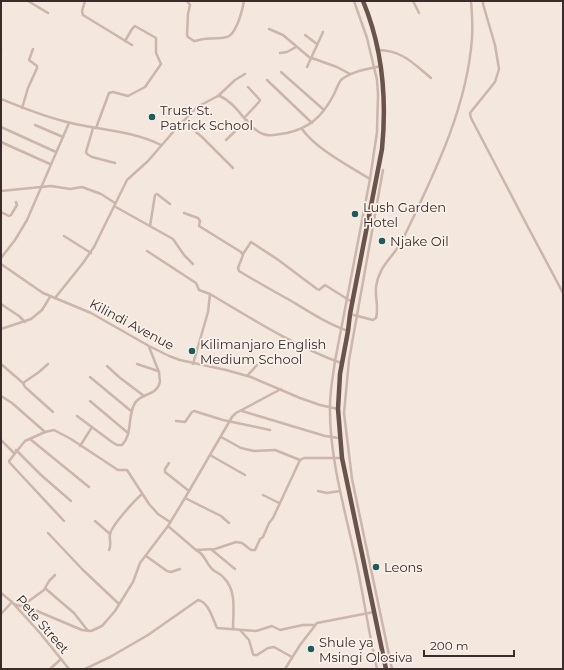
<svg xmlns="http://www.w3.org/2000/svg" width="564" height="670" viewBox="0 0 564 670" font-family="Montserrat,sans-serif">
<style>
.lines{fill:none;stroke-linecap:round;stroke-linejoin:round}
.minor{stroke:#ccb5aa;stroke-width:2.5}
.trunk{stroke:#6a534d;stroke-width:4.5}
.poi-dot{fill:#1e5c58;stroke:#faf1eb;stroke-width:1.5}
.labels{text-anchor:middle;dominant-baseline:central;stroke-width:3.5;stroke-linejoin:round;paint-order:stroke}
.poi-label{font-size:13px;fill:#392c29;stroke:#faf1eb;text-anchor:start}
.street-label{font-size:13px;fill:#392c29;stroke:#faf1eb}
</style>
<rect width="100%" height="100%" fill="#f3e7de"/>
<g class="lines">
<g class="minor">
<polyline points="28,1 48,13"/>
<polyline points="85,1 82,11 83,15 132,45"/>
<path d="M187,1L190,5L188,14L187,35L188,37L194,41C198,41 200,39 204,39C225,36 230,44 239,20C241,14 243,7 244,1"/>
<path d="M354,1L367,38L377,80L378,94L377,132L370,179L335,361C333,376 330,391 330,406C329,458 346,514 357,565C364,599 369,634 377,669"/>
<polyline points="413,1 419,13"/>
<polyline points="483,1 483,4 495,45 499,69 495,82 470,113 471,118 529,229 563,293"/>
<polyline points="269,29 283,35 309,57 337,67 350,74"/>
<polyline points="305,35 317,44"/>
<polyline points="1,49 1,48"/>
<path d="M378,50C402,50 414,64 431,78"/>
<polyline points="280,53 287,52 296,47"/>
<polyline points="307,67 323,32"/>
<polyline points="281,72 324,110"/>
<polyline points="267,80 312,123"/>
<polyline points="218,96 235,80 245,74"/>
<path d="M1,99C23,108 47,118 71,123C101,130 134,131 161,145"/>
<polyline points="22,108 28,88 37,68 37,66 29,60 33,49"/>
<polyline points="245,117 259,102 260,100 248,87"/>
<polyline points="183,121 202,137 233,168"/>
<polyline points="35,125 63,137"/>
<polyline points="1,127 56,152"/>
<polyline points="93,128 86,152 87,154 92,157 115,163"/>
<polyline points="96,128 109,93 113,92 128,96 145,87 161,64 156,53 156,38 135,26 132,29 125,41"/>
<path d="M302,129C316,149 349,166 370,179"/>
<polyline points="226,140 247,120"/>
<polyline points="1,142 50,164"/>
<polyline points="383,170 349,360 344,413 352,479 392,669"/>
<polyline points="1,191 51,186 70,189 82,187 101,194 115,203"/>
<polyline points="114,206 173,239 184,255 193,264"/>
<polyline points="1,212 9,216 11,215 17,205 16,202"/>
<path d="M184,213L198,218L200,221L199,226L241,252L243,255L238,268L239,271C257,282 275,292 293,302C311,313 328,324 348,331"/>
<polyline points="150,226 155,195 157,194 170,204"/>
<polyline points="64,236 91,253"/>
<path d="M147,251L196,283L199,290L210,294C252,319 295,346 341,363"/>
<polyline points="243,254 251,242 277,259 317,289 319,290 325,285 352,302"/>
<polyline points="1,258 15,240 27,220 69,123"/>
<polyline points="1,264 43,293 91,313 149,346 169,356 180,360 226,370 251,377 300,398 320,405 338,409"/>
<path d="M55,298L83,263L94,247L127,180L148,161L174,131L197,107L218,96H220C238,104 248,129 263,134C270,137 280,134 287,133C309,128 322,117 333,96C336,91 337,85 341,80C351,71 369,69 381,66"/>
<polyline points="1,304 19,316 25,322"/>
<path d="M350,314L373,320L376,318C379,309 375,298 376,287C379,265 393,258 403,239C433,176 467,109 472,38C473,25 472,13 471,1"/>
<polyline points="1,329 31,319 42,310 50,297"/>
<polyline points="1,364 23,383 25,387 53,412"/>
<polyline points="137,364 158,371"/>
<polyline points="193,364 208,312 210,294"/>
<polyline points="107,366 119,377 144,396"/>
<polyline points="247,376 257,365"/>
<polyline points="90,377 131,411"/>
<polyline points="23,383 39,372 48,364"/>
<polyline points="1,396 12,403 45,432"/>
<polyline points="90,401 128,433"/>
<polyline points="242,411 325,436 339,438"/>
<path d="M77,416L112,442L117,445H122C133,434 127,416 135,403C142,392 156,397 160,382L159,372L149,347"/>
<polyline points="176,421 185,422 192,412 194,411 223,420 270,430"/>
<polyline points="221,437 241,448 254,451 275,450 300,460"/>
<polyline points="30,439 89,487"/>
<polyline points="1,440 14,453"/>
<polyline points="80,446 92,427"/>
<polyline points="16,450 41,475 71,501"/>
<polyline points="210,455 245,475"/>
<polyline points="169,463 165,469 165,472 189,491"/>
<polyline points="318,491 327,493 340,491"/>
<polyline points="263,495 279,503"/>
<polyline points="185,498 221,516 229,523"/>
<polyline points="64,521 10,463 9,461 25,441 45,432 54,430 71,439 118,470 127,470 149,504 158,514 170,522"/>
<polyline points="95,521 110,534"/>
<polyline points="168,526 196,550 215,549 236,542 242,543 251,550 255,550 260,539 263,537 269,523 273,518 300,460 304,458 342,458"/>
<polyline points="48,533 83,570 119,604"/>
<path d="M109,550C112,545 109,540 110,534C112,525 134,501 142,494"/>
<path d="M196,550C205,554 205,562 212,569C215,572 221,574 224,578C237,591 233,612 233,629"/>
<polyline points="212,550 235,569"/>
<polyline points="146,556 167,571 171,572 180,569"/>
<polyline points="46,589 74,613 88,631"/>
<polyline points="1,593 12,602 40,633 69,669"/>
<polyline points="14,604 37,611 82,630 91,631 102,626 115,611 128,590 133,582 140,563 168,526 185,498 232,417 236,413 281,389"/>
<polyline points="22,606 44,590 49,581 55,575"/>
<polyline points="1,614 12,602"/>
<polyline points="240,630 249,640 253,654 254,655 257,655 268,648 274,647 292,657"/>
<polyline points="50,669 61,659"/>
<path d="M85,669L110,657L148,635L198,600C209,602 213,620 217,628L256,631L272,626L280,630L303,625H315"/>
<polyline points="285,669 300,645 317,623 374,612"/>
</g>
<path class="trunk" d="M363,1C383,49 387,98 382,149L350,314L348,331L340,374L338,409L342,458L386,669"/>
</g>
<g class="poi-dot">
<circle cx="152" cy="117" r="4"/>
<circle cx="355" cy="214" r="4"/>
<circle cx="382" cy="241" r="4"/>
<circle cx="192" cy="351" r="4"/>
<circle cx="376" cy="567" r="4"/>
<circle cx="311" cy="649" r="4"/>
</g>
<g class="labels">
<g class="poi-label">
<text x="160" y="110">Trust St.<tspan x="160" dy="15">Patrick School</tspan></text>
<text x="363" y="207">Lush Garden<tspan x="363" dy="15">Hotel</tspan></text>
<text x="390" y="241">Njake Oil</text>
<text x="200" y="344">Kilimanjaro English<tspan x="200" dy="15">Medium School</tspan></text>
<text x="384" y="567">Leons</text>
<text x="319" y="642">Shule ya<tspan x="319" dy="15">Msingi Olosiva</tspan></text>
</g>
<g class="street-label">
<text transform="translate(132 324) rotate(28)">Kilindi Avenue</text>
<text transform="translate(43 624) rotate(49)">Pete Street</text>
</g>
</g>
<rect width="564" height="670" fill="none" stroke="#392c29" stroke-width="4"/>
<path d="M424 650v6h90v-6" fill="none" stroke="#392c29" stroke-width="2"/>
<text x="430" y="650" font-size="12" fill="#392c29" stroke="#faf1eb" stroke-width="3" paint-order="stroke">200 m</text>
</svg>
